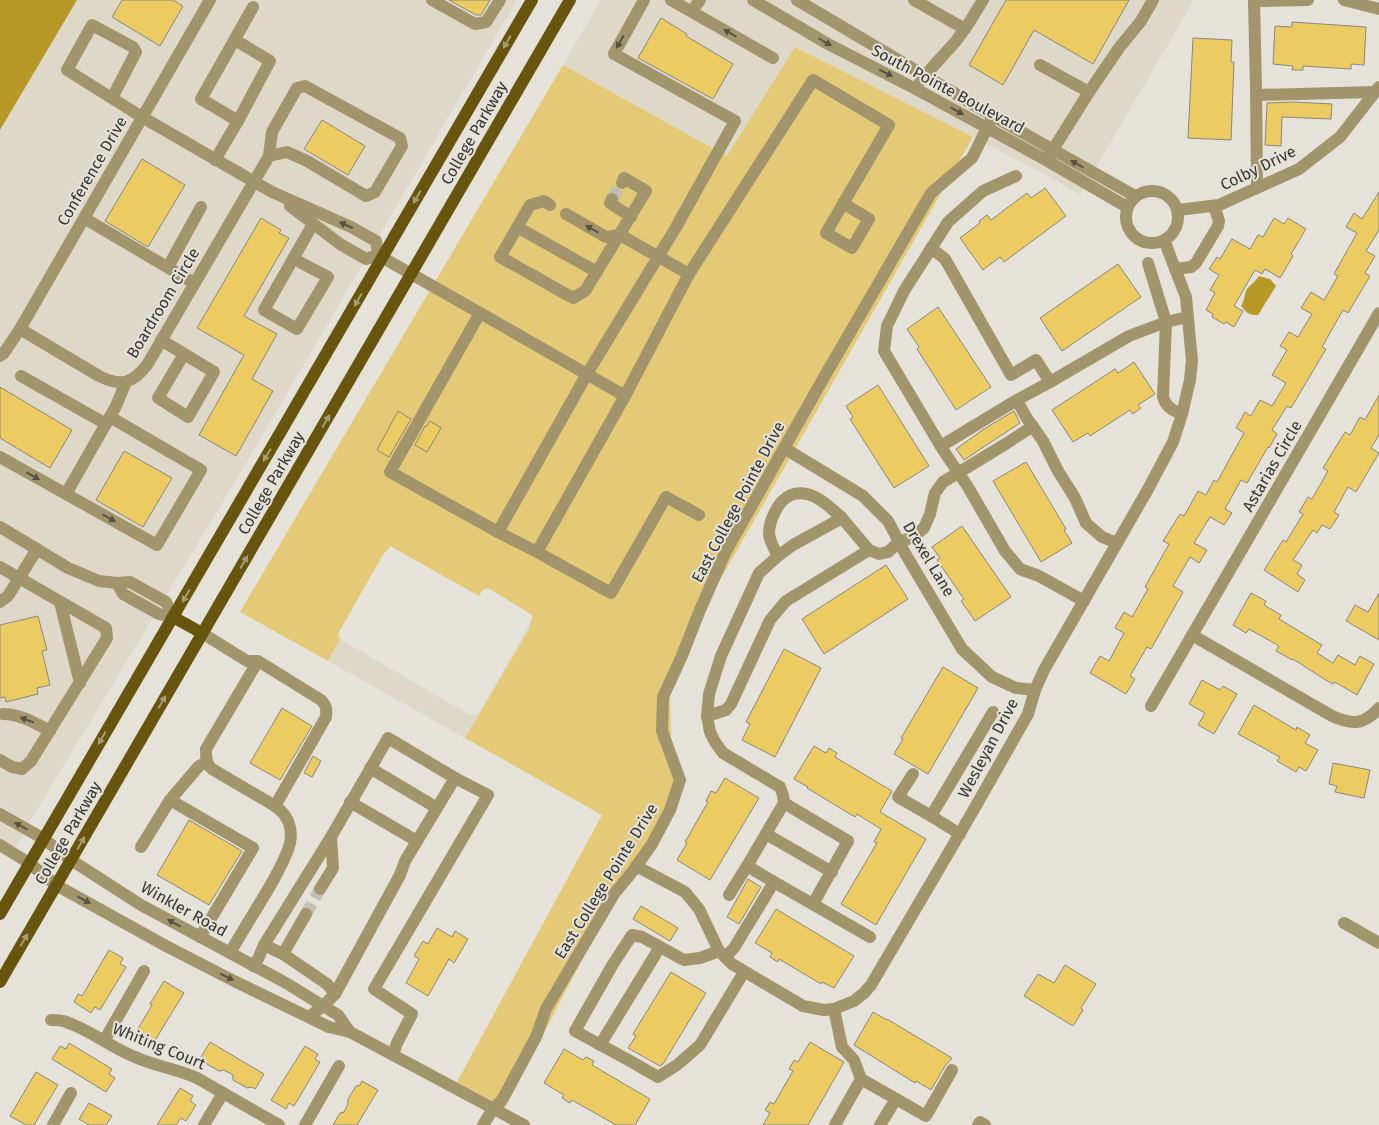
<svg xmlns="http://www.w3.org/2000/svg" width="1379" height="1125" viewBox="0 0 1379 1125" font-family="'Fira Sans',sans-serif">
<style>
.built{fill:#ddd8c8}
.green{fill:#e4c977}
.water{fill:#b89826}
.building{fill:#eccb62;stroke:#89877f}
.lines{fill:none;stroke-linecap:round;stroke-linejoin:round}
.minor-tunnel{stroke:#c2bfb8;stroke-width:12;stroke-dasharray:12 6;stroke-linecap:butt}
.minor{stroke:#a2956c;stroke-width:12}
.major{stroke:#68550d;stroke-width:12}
.oneway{fill:#565243}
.oneway2{fill:#a69c73}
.labels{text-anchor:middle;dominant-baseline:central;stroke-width:4;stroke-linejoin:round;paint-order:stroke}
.street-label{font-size:16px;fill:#363532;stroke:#e5e2d9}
</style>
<rect width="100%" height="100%" fill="#e5e2d9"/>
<g class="built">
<polygon points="77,0 517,0 244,467 29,823 0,806 0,130"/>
<polygon points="601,0 1194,0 1080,195 1048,176 973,137 795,47 728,156 563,65"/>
<polygon points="529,625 531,626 465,738 328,661 340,639 470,715 474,715 479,713"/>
<polygon points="0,821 23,834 16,847 0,838"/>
</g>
<path class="green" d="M795,47L973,137L703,610L670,692L671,738L679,788L612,902L505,1108L457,1082L602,815L465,738L531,626L529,625L532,620V615L490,589C483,588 482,591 479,596L390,546L387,551L384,553L339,632L338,635L340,639L328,661L240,612L563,65L727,156Z"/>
<g class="water">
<polygon points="0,0 77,0 0,130"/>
<path d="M1259,276L1270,279L1276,286L1258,315C1247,315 1248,313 1241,306C1245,300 1244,295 1247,289C1250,285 1255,282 1259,276Z"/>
</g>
<g class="building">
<polygon points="122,0 173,0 183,6 160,46 112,17"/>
<polygon points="449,0 490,0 481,15 476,15"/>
<polygon points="1006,0 1129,0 1093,64 1034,30 1003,85 969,65"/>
<polygon points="661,18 687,34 686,36 733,64 713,99 638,58"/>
<polygon points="1292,22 1366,27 1364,65 1351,64 1351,69 1303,66 1303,70 1292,70 1293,66 1273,64 1275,26 1292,27"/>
<polygon points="1193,38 1232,40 1231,62 1234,62 1231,140 1188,138"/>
<polygon points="1294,102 1332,104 1331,119 1282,117 1281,146 1265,145 1267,103"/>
<polygon points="322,120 365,146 348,175 304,149"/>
<polygon points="142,159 185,185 148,247 105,221"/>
<polygon points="1045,188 1066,216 1004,262 1000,257 983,270 960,238 980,223 979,221 987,215 991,220 1027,193 1031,198"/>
<polygon points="1379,192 1379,230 1366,251 1375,256 1365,273 1370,276 1348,313 1343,310 1322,347 1326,349 1291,408 1287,406 1272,430 1277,434 1269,448 1268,447 1247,483 1241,480 1225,509 1232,513 1224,525 1210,517 1194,543 1207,550 1199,563 1190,557 1173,586 1183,592 1151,649 1147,647 1130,676 1135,679 1126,694 1090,673 1100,656 1109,661 1124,633 1115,628 1124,612 1132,617 1148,589 1145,587 1169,544 1163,541 1180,514 1184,516 1198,491 1206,495 1214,480 1217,482 1244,433 1236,428 1245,412 1251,416 1260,400 1272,406 1286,383 1272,375 1287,350 1280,346 1289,332 1298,337 1312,314 1301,308 1311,292 1324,300 1338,276 1334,274 1357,233 1346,227 1354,213 1362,219"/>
<polygon points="261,218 281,230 279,233 289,238 244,316 277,334 252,379 273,391 236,456 199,435 244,355 197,328"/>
<polygon points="1274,218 1284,224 1288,218 1306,229 1291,254 1293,256 1280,278 1265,269 1262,274 1255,270 1234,306 1243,311 1234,327 1226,322 1224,324 1212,317 1213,314 1206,310 1215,293 1210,290 1219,275 1209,269 1217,257 1220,259 1232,239 1250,249 1258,235 1263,237"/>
<polygon points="1118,264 1141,297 1062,351 1040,318"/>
<polygon points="938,307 991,387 956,410 917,349 919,347 907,329"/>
<polygon points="1134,362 1155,394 1138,405 1141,408 1133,414 1130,410 1090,436 1088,433 1073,442 1052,410 1115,369 1118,373"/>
<polygon points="878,385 929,466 894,488 850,419 853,417 846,406"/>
<polygon points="0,387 72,430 50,468 0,438"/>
<polygon points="1379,395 1379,435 1371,448 1379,453 1356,492 1348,487 1334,512 1339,515 1330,529 1322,525 1317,533 1313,530 1293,560 1302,565 1297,574 1305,580 1298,592 1264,570 1283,540 1286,542 1303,514 1299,512 1308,497 1312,499 1328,471 1323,468 1345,432 1350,435 1360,417 1365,420"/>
<polygon points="398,411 411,419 389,457 377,450"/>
<polygon points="1014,411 1020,423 964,460 956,449 984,429"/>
<polygon points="430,421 441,428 427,452 415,445 425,426 426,427"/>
<polygon points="124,451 172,478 143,527 96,500"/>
<polygon points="1026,462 1066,529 1064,530 1072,543 1041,562 993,481"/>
<polygon points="962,526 1011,597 975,621 961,601 964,599 937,560 940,558 932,547"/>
<polygon points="886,565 908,599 824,654 802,619"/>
<polygon points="1251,593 1266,601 1264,605 1281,615 1279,619 1322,645 1317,653 1333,663 1338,655 1355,665 1360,656 1374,664 1357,695 1335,682 1333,684 1324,679 1293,659 1292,660 1276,651 1279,646 1249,629 1246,633 1233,625"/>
<polygon points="1379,593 1379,640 1346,621 1355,605 1368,612"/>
<polygon points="38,616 47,650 42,651 50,685 37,688 38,694 6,702 5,697 0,698 0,625"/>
<polygon points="784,649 821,668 775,757 742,740 750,724 746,722"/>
<polygon points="943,667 978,688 928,774 894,754 903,739 901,738"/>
<polygon points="1202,680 1220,690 1223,686 1237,694 1214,734 1198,725 1205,713 1189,704"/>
<polygon points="1254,705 1296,730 1297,727 1310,735 1305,743 1318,750 1306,771 1299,767 1296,772 1277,761 1280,757 1238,734"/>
<polygon points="282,708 312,726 280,780 250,763"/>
<polygon points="814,746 826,753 829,748 837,753 835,757 892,791 880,812 926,839 876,925 841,904 877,843 874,842 881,829 857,814 855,817 807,788 808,787 794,779"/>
<polygon points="313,756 321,761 312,777 304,773"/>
<polygon points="1333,763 1370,770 1364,798 1335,792 1337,786 1329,784"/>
<polygon points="725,778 759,798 710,880 677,860 687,843 685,842 708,802 706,801 711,791 716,793"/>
<polygon points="189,820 242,851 209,905 157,875"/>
<polygon points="748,879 761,887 739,924 727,917"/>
<polygon points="641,906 678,928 670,941 633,919"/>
<polygon points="776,909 854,956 834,988 822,982 821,984 779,959 778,962 770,957 772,953 755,943"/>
<polygon points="437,928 452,937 455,931 468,939 454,963 449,959 428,996 406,983 419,959 414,956 423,941 428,944"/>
<polygon points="109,950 123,958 120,964 126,967 100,1010 95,1007 91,1013 74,1002 78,994 82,996"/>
<polygon points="1065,965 1096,984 1081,1008 1083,1010 1073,1026 1024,996 1038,974 1054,983"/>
<polygon points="671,972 706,993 663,1064 660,1066 628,1048 636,1036 633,1034"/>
<polygon points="164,981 184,993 151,1047 133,1037 152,1005 150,1004"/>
<polygon points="873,1012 887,1020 887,1019 952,1058 945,1066 931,1090 916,1081 915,1083 854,1045"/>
<polygon points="210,1042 264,1074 255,1089 252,1087 247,1088 233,1080 233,1075 224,1070 219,1071 207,1064 204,1059 201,1057"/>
<polygon points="810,1042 844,1062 808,1125 763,1125 770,1113 765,1110 770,1102 774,1104 793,1071 789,1069 794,1060 798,1062"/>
<polygon points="69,1043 112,1069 109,1074 115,1078 106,1092 52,1059 60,1046 66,1049"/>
<polygon points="305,1046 318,1054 315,1059 320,1062 294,1106 289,1103 286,1109 271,1100"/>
<polygon points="564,1049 583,1060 586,1057 594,1061 592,1065 650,1099 635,1125 616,1125 572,1100 570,1103 562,1098 564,1095 544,1083"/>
<polygon points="36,1072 58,1085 34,1125 26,1125 10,1116"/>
<polygon points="362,1081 378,1090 357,1125 333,1125 340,1113 344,1112 348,1104 348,1099 356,1086 360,1085"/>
<polygon points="180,1088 193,1096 190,1101 196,1105 186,1121 181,1118 176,1125 157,1125"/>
<polygon points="89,1103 112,1116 106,1125 89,1125 79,1119"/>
</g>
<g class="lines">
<g class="minor-tunnel">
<polyline points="612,199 622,183"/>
<polyline points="306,914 320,889"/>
</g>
<g class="minor">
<polyline points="432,0 475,24 486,22 500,0"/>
<polyline points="644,0 614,54 735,121 675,229 587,374 498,532 390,472 480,313 625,396 537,552 611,593 666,497 699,515"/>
<polyline points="671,0 773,58"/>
<polyline points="753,0 828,44 914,88 1046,160 1127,207"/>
<polyline points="797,0 993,116 1135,196"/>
<polyline points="914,0 965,29"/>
<polyline points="1254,0 1254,1 1308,0"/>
<polyline points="1344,0 1379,9"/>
<polyline points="1254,1 1256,87 1257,188"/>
<polyline points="692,11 700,0"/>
<polyline points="1040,65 1089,92"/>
<polyline points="920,81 956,41 969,23 983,0"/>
<polyline points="1256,95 1375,92"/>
<polyline points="112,98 136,52 133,47 92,25 67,70 142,117 272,192 351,227 376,241 378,255"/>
<polyline points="238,121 201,99 253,7"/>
<polyline points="1049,156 1089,92 1119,48 1141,21 1153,0"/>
<polyline points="215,160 238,121 270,61 235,40"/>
<polyline points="1016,176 983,191 948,222 904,291 887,326 884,351 943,450 968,487 1005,551 1020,569 1039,576 1084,601"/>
<circle cx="1152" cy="217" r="26"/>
<polyline points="612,199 610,203 631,217"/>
<polyline points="550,205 544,201 530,205 500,257 573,298 585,291 646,191 624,178 622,183"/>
<polyline points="290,206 340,244 366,259 378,255 480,313"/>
<polyline points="1178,210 1219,205 1299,169 1340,137 1379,87"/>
<polyline points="566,214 606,237 620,235 689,274"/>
<polyline points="84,218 194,283"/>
<polyline points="517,227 597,272"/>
<polyline points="931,248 945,259 1011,375 1036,360 1050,382 1129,336 1166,322 1188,317"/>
<polyline points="294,259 328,277 297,329 264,310 313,224"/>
<path d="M1148,263L1166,322L1163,397C1166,407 1172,410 1182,414"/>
<polyline points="168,267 201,207"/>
<polyline points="1175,269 1191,267 1196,263 1218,226 1219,221 1214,206"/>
<path d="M20,329L99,376C121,387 132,384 147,365L269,156L287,152L307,161L366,196L375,192L402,146L400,138L305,86L297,88L272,132L269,156"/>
<polyline points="161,340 214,372 188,417 158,398 184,354"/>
<polyline points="0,356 4,353 20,329 210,0"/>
<polyline points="21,376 106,424"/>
<polyline points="625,396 689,274 813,80 889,125 826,233 852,248 869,219 843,203"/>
<polyline points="1017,400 1026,417 1043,441 1058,471 1075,498 1086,523 1102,537 1117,543"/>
<polyline points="941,446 1017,400 1050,382"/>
<polyline points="784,448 863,496 888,521 906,555 962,649 992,677 1016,688 1035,690"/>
<polyline points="0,457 157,545 201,470 110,417"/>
<polyline points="66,494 116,406 126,382"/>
<polyline points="0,527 68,568 99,581 117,583 130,582 166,602 173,617 159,614 123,594 117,583"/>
<polyline points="498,532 537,552"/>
<path d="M778,556C774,549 770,542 769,534C769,521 778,500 791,495C796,493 802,493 807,494C820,497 832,509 842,518"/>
<polyline points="0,567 106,628 107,638 31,761 22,769 12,767 0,760"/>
<polyline points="0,602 8,596 37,549"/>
<polyline points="60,602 80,683"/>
<path d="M202,633L247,661H258L321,700C326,705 327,709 326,717L275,806L212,769C206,764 206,757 206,749L258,661"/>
<path d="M1192,635L1332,716C1352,725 1364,725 1379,708"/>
<polyline points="1151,706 1379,313"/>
<path d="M3,714C20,714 35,723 50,731"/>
<polyline points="707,716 726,710 731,704 770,620 780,608 786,601 869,550"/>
<polyline points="370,768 437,808"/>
<polyline points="913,774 898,797 931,816"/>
<polyline points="350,802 417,841"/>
<polyline points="784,803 848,841 813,904"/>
<polyline points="0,814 44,839 71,860 141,905 286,983 338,1015 350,1032"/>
<polyline points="766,834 832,872"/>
<polyline points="960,834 931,816 993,712"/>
<polyline points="0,845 29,863 56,885 166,946 236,982 329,1027 350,1032 524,1125"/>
<polyline points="141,847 170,800"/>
<polyline points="636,866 685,892 699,909 719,951 732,964 803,1006 824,1010 834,1009 854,1001 864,993 871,985 973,811 1028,714 1035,690 1044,670 1147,491 1173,442 1182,414 1190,380 1192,361 1186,297 1164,240"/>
<polyline points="747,866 784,803 783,795 780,787 723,753 715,742 710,732 707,716 709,694 721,656 759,573 778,556 793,545 842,518 869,550 879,554 888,552 899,542 913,537 924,528 930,514 935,493 943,482 1004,445 1033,426"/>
<polyline points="320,889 333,868 331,837"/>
<polyline points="729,895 747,866 774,882"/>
<polyline points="1344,923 1379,943"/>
<polyline points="200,937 253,848 170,800 199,766 207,762"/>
<polyline points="264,945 283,954 327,984 335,994"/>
<polyline points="719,951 700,958 684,960 642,937 632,935 613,964 575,1031 632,1062 658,1077 677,1065 700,1045 744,972"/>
<path d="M230,953C244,928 260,904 274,879C280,867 287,856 290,843C293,828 288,815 275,806"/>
<polyline points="283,954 306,914"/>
<polyline points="725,957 734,948 774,882 870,937"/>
<polyline points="253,966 258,959 264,945 331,837 388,738 455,778 405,861 400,875 335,994 323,1006 309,1017"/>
<polyline points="834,1009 842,1047 854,1060 861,1079 926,1116 952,1070"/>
<path d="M51,1020C56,1020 62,1020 66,1022C91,1030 111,1048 135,1057C155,1066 177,1069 197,1078L279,1125"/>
<polyline points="104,1041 144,971"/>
<polyline points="600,1045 660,947"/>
<polyline points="393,1055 397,1043 412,1014 374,989 488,795 455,778"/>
<polyline points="53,1125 71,1093"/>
<polyline points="204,1125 223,1093"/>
<polyline points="305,1125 339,1066"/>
<polyline points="483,1125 493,1109 502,1100 536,1037 546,1009 614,894 633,871 652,844 670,810 680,780 662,731 663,697 681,658 700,610 725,553 823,379 931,193 972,158 993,116"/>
<polyline points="835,1125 861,1079"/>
<polyline points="880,1125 896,1099"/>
<polyline points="978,1125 980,1122 985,1125"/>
</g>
<g class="major">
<polyline points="173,617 202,633"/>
<polyline points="0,914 532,0"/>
<polyline points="0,982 570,0"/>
</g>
</g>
<defs><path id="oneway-solid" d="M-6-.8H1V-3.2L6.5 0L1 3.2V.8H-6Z" transform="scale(1.25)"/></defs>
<g class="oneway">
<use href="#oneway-solid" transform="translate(730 33) rotate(-150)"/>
<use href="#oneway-solid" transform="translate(620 42) rotate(120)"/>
<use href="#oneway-solid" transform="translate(825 42) rotate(30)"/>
<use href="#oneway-solid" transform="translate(886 73) rotate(27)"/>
<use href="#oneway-solid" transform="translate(957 111) rotate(29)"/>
<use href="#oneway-solid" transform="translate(1077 164) rotate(-150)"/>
<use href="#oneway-solid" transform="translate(346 225) rotate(-156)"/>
<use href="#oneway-solid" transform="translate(592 229) rotate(-150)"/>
<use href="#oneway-solid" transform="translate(33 476) rotate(29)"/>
<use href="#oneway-solid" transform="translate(109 518) rotate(29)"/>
<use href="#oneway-solid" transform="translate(27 720) rotate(-159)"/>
<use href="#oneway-solid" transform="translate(21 826) rotate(-150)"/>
<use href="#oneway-solid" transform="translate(84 900) rotate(29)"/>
<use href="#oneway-solid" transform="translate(174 923) rotate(-151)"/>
<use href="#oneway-solid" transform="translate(227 977) rotate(27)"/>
</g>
<g class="oneway2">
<use href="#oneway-solid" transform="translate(507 42) rotate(120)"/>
<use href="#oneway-solid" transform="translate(417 197) rotate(120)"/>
<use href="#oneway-solid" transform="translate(358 300) rotate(120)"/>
<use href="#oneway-solid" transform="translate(326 421) rotate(-60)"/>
<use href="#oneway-solid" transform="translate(267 455) rotate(120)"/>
<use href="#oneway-solid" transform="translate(244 562) rotate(-60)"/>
<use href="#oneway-solid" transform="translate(186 596) rotate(120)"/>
<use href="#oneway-solid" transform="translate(162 702) rotate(-60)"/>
<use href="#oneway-solid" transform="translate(102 738) rotate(120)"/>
<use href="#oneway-solid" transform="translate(81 843) rotate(-60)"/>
<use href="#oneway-solid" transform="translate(24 940) rotate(-60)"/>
</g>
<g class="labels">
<g class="street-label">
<text transform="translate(948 89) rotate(28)">South Pointe Boulevard</text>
<text transform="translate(474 133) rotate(-60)">College Parkway</text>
<text transform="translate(1258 168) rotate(-26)">Colby Drive</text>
<text transform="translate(92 171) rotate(-60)">Conference Drive</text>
<text transform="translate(163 303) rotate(-59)">Boardroom Circle</text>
<text transform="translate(1272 466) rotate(-60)">Astarias Circle</text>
<text transform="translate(271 483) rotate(-60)">College Parkway</text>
<text transform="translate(738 502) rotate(-62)">East College Pointe Drive</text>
<text transform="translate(929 559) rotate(59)">Drexel Lane</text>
<text transform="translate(988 748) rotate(-62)">Wesleyan Drive</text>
<text transform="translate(68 833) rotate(-60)">College Parkway</text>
<text transform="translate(606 881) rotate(-58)">East College Pointe Drive</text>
<text transform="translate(184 909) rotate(29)">Winkler Road</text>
<text transform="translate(159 1046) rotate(22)">Whiting Court</text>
</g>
</g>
</svg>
